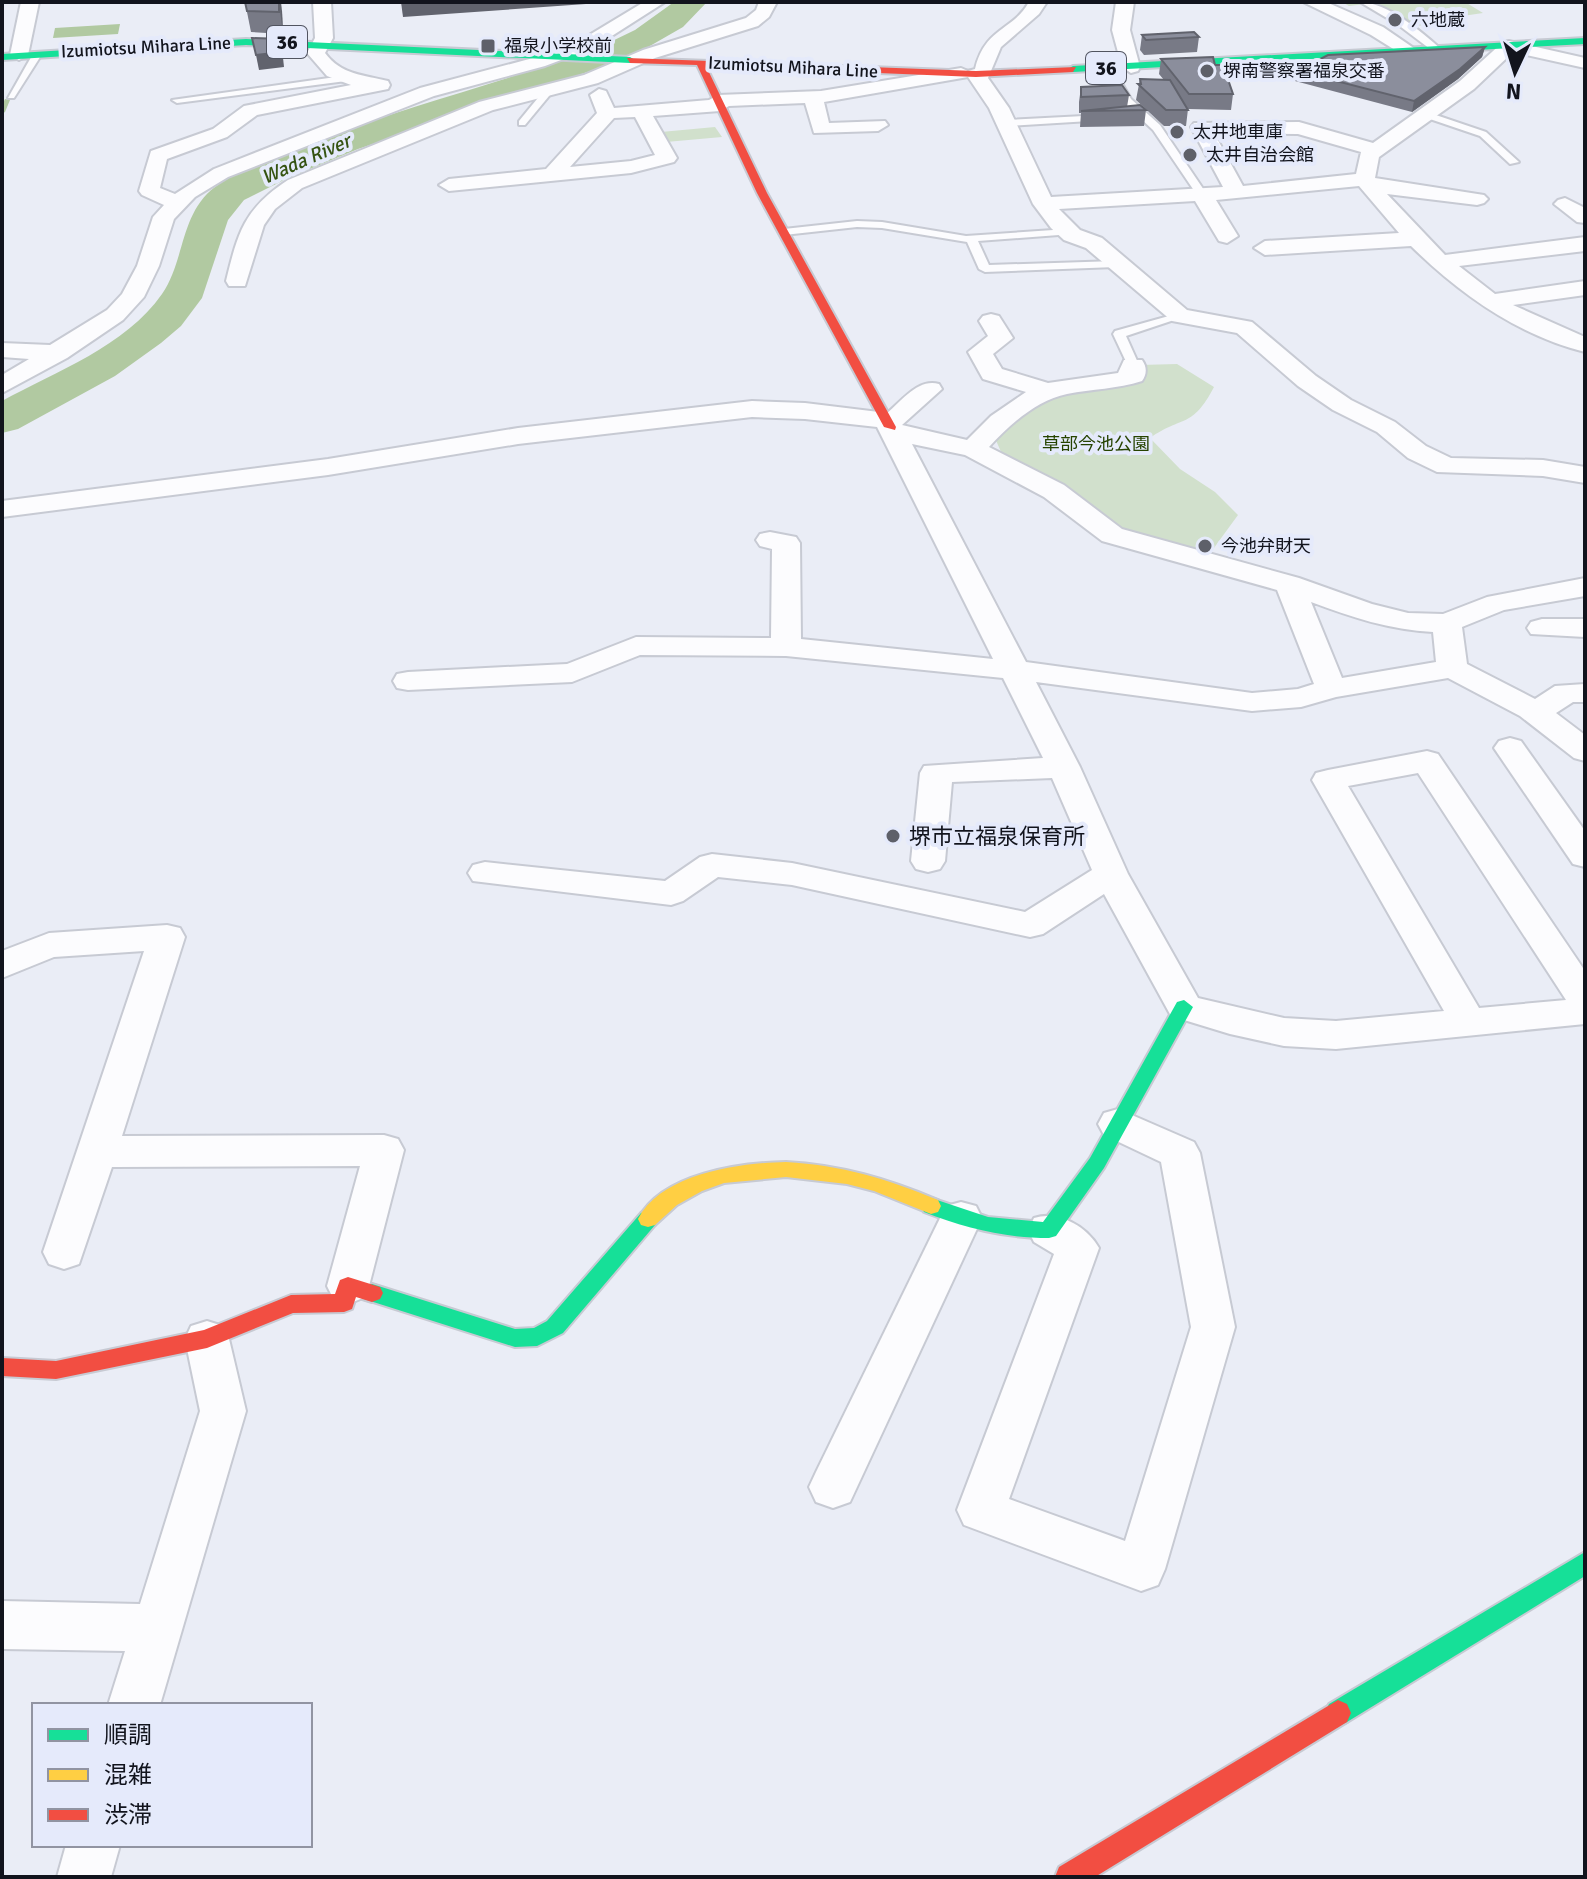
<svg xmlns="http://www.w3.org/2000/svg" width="1587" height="1879" viewBox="0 0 1587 1879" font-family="Signika,'Noto Sans JP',sans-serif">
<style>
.green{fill:#d1e0cc}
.water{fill:#b1c9a1}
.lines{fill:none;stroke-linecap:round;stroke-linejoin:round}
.stream{fill:#b1c9a1;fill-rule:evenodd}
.river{fill:#b1c9a1;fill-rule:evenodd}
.lane-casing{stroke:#c7cad3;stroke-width:4}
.street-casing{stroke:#c7cad3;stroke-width:4}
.fast-casing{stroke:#c7cad3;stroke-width:4}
.slow-casing{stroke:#c7cad3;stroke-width:4}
.jam-casing{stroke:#c7cad3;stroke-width:4}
.lane{fill:#fcfcfe;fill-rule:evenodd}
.street{fill:#fcfcfe;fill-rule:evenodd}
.fast{fill:#16e098;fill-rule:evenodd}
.slow{fill:#ffcf43;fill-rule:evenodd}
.jam{fill:#f24e42;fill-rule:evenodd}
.wall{fill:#787a86}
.shaded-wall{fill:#61636d}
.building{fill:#8b8e9c;stroke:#61636d;stroke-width:2}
.poi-dot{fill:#5e6069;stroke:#e5eafb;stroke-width:3}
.labels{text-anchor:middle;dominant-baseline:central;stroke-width:8;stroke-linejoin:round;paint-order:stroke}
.far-poi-label{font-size:18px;fill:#12141d;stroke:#e5eafb;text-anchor:start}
.far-street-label{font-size:18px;fill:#12141d;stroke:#e5eafb}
.far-park-label{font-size:18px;fill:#264300;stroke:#e5eafb}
.shield{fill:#e5eafb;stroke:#515460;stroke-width:2}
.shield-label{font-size:20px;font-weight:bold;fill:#12141d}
.far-water-label{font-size:20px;font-style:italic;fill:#355312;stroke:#e5eafb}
.poi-label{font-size:22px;fill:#12141d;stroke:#e5eafb;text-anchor:start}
</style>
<rect width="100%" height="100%" fill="#eaedf6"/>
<g class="green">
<polygon points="1342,2 1465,2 1483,13 1435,20 1441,26 1396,25 1396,22 1365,4 1349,6"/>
<polygon points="715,127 722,137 666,142 661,132"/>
<path d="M1177,364L1214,387C1192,429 1183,415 1150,438L1180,469L1215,492L1238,515L1211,552L1120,529L1002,454L994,436L1044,398L1107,388L1140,365Z"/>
</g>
<polygon class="water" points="120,24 118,34 53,38 55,28"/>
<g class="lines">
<polygon class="stream" points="5,99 10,100 5,112 2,114 2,105"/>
<path class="river" d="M674,2H707L683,27L629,58L358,149L288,178L244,200L228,220L202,298L181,326L161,343L115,376L18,429L2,433V401C55,372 126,346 162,294C185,261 180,213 215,187C244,165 285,152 319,139C414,104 512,80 606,44L635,30Z"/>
<g class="lane-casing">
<g id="lane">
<path d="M1360,2C1387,2 1422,32 1442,50L1434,52L1397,24Z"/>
<polygon points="34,52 42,54 14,98 8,98"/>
<polygon points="1106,66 1112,66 1131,99 1160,125 1206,193 1205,195 1197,195 1153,130 1124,103"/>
<polygon points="343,76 346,81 177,103 172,100"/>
<polygon points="546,88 554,90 525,125 519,125 519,121"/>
<polygon points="1427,112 1486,132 1519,162 1510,164 1480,136 1424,117 1422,115"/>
<polygon points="1103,115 1108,118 1106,120 1006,126 1001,123 1006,120"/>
<polygon points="857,221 882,222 966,236 1068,229 1072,230 1072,234 978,241 989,265 1116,261 1122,264 1116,267 985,272 979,269 967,242 882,228 857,227 784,235 779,232 784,229"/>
<polygon points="1176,314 1186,316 1126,336 1139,365 1129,368 1113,334 1115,331"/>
</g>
</g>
<g class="street-casing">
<g id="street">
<polygon points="21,2 39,2 28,55 19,60 10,55"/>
<path d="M313,2H331L333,38L325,53C341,75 364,75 388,81L390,85L388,89L257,115L227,137L167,159L160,188L175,194L214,169L420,88L533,58L581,40L644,2H665L593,48L545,66L434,96L228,177L195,197L174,219L159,266L144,297L123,320L67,358L2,393V375L29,359L2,357V343L50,345L107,310L122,294L137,266L153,217L164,205L142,195L139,191L151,151L213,129L244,106L351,85L327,76L307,53L315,38Z"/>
<path d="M759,2H777L769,17L758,26L655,58L598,83L493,110L302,188L275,209L264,225L245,286H229L226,281C238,232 244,209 288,180L479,102L584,75L643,50L746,18L756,10Z"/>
<path d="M1029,2H1047L1039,14L1001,47L988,78L1009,108L1051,197L1223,187L1191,127L1194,123L1299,122L1373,143L1460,81L1503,42L1509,41L1585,58V68L1513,52L1474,89L1379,157L1375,178L1484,195L1488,199L1484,203L1477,205L1387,194L1445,255L1585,237V251L1459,266L1495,294L1585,281V295L1513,305L1585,337V352C1517,335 1460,294 1411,246L1265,255L1254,248L1265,241L1399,233L1359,186L1216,200L1238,236L1227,243L1219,241L1195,201L1059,209L1080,230L1102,238L1187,310L1252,322L1316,376L1351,400L1395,422L1426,446L1451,458L1543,460L1585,467V483L1543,476L1437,472L1408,458L1377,432L1333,410L1298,386L1237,333L1172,321L1086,248L1064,240L1051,228L1033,204L989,108L968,77L824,102L829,123L885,121L888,125L878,131L814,133L805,103L729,106L720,111L653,116L677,158L674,162L631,173L449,191L439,185L449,179L546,169L597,113L590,95L599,89L606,91L614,108L709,100L718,95L821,91L961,68L968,71L975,69C985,27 1013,31 1029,2ZM635,117L655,155L631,161L570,167L614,118ZM1214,133L1298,134L1361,152L1356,174L1243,186Z"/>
<polygon points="1116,2 1134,2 1130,30 1140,67 1138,71 1131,73 1122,67 1112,30"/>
<polygon points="1303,2 1326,2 1383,27 1418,51 1415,55 1403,55 1371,35"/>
<polygon points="1565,198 1585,208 1585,223 1577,222 1554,204 1558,200"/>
<path d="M991,314L999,316L1013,338L993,354L1002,369L1048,383L1118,373L1124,360H1142C1147,367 1147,374 1142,381C1117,389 1092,389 1067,394C1037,400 1009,425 989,447L1064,485L1122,529L1299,578L1372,604L1408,613L1443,614L1487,597L1585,578V596L1504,610L1462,627L1467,664L1535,699L1555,686L1585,684V702H1573L1556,713L1585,735V761L1574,758L1520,716L1448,678L1336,697L1301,707L1252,711L1036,682L1080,767L1128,874L1198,998L1284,1018L1336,1021L1444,1011L1312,780L1316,773L1328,770L1427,751L1438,754L1585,971V1024L1336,1049L1284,1046L1230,1034L1171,1016L1104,894L1043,934L1030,937L792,885L718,877L683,901L671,905L473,881L468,873L473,865L485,862L665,881L700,857L712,854L792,863L1025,912L1092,870L1052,778L952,782L945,861L940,869L928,872L916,869L911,861L920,773L924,766L1043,758L1003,678L786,656L640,655L572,682L408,690L397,688L393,681L397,674L408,672L567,664L636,637L771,638L772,549L760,546L756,540L760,534L770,532L796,537L800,543L801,639L993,659L877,427L805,419L752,417L518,444L328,475L2,517V501L328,459L518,428L752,401L805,403L887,413C902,401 918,378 939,384L942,389L902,425L967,440L991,416L1026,392L983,379L968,352L988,336L979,321L983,316ZM912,444L965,455L1044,497L1102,541L1277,590L1314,684L1298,689L1252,693L1026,662ZM1311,602C1351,617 1390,630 1433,632L1436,662L1342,678ZM1418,773L1566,1000L1479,1008L1348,786Z"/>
<polygon points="1542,619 1585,619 1585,637 1531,634 1527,628 1531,622"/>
<polygon points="1510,738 1521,741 1585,831 1585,867 1573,864 1494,748 1499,741"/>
<polygon points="167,925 180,928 185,937 122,1136 384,1135 398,1139 404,1150 369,1286 363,1298 348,1304 333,1298 327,1286 360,1166 112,1167 79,1264 64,1269 49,1264 43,1252 144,951 54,957 2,978 2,951 49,933"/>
<path d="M1118,1109L1194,1142L1200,1153L1235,1327L1165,1569L1158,1585L1141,1591L964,1525L957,1510L1054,1254L1034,1242L1028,1230L1034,1218C1058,1210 1087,1226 1099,1248L1009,1499L1125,1541L1191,1327L1161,1162L1104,1135L1098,1124L1104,1113Z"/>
<polygon points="961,1202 976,1206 982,1218 850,1502 833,1508 816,1502 809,1487 816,1472 946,1206"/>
<polygon points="207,1321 223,1326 229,1339 246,1411 160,1705 108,1705 125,1651 2,1649 2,1601 140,1604 200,1411 185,1339 191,1326"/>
<polygon points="66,1845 120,1845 111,1877 57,1877"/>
</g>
</g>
<g class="fast-casing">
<g id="fast">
<polygon points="1585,38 1585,44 1073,72 1068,69 1073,66"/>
<polygon points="246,39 630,57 635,60 630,63 246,45 2,60 2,54"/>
<path d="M1184,1000L1193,1007L1104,1168L1056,1236L1049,1238C1004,1238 965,1228 924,1212L921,1206L924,1200L931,1198L988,1217L1043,1222L1090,1158L1177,1002Z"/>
<polygon points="648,1211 655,1213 658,1219 655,1225 563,1333 537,1346 515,1347 364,1299 361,1293 364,1287 372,1284 515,1329 534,1328 547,1321 641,1213"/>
<polygon points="1585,1552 1585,1576 1347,1722 1338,1726 1329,1722 1325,1713 1329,1704"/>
</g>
</g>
<g class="slow-casing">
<path id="slow" d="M786,1162C841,1165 888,1179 938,1200L941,1206L938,1212L931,1214L874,1191L847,1184L786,1177L724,1183L702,1191L677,1205L655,1225L648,1227L641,1225L638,1219C662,1173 740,1163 786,1162Z"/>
</g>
<g class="jam-casing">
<g id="jam">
<polygon points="627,58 976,71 1076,67 1073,72 976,77 706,66 767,193 896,427 895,430 884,427 757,193 697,65 630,63"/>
<polygon points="348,1277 380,1287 383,1293 380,1299 372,1302 356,1297 352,1309 344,1312 293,1313 207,1348 56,1379 2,1376 2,1358 56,1361 204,1330 291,1295 335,1294 340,1280"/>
<polygon points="1338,1700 1347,1704 1351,1713 1347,1722 1095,1877 1055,1877 1059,1867"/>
</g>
</g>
<use href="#lane" class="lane"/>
<use href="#street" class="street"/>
<use href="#fast" class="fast"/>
<use href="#slow" class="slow"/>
<use href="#jam" class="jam"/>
</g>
<g class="wall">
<polygon points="245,2 282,11 283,34 251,32"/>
<polygon points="1142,35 1199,37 1197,52 1144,55 1140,50"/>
<polygon points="1485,47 1482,57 1458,79 1412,112 1295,81 1297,71"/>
<polygon points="1161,59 1215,65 1233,94 1231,110 1188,109 1186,126 1164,126 1136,100 1140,79 1164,80 1159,74"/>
<polygon points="1081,87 1129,95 1127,107 1146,110 1144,126 1080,127 1081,113 1079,113 1079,102"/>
</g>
<g class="shaded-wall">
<polygon points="279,2 281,2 282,11 283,34"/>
<polygon points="401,2 600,2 600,3 403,17"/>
<polygon points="281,39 284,67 259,70 256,55"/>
<polygon points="1485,47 1482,57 1458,79 1412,112 1414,101"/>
</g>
<g class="building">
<polygon points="245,2 279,2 279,12 247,11"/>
<polygon points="1194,32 1199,37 1146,40 1142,35"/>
<polygon points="252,38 281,39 282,52 256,55"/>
<polygon points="1485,47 1460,69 1414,101 1297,71 1328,55"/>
<polygon points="1213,57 1215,65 1223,65 1233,94 1189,94 1161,59"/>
<polygon points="1140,79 1170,80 1188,110 1166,110 1138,84 1141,84"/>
<polygon points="1122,85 1129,95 1081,97 1081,87"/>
<polygon points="1140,105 1146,110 1081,111"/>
</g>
<g class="poi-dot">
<circle cx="1395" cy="20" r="8"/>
<rect x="480" y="38" width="16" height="16" rx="4"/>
<circle cx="1207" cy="71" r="8"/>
<circle cx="1177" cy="132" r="8"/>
<circle cx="1190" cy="155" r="8"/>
<circle cx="1205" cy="546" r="8"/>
<circle cx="893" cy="836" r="8"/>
</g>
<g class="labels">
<g class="far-poi-label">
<text x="1411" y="20">六地蔵</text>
<text x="504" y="46">福泉小学校前</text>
<text x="1223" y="71">堺南警察署福泉交番</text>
<text x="1193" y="132">太井地車庫</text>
<text x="1206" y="155">太井自治会館</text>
<text x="1221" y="546">今池弁財天</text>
</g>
<g class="far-street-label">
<text transform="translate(146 47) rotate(-3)">Izumiotsu Mihara Line</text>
<text transform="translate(793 67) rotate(3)">Izumiotsu Mihara Line</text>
</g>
<g class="far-park-label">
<text x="1096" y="444">草部今池公園</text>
</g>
<g class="shield">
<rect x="267" y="26" width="40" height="32" rx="6"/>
<rect x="1086" y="52" width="40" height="32" rx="6"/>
</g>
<g class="shield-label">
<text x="287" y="42">36</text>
<text x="1106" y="68">36</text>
</g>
<g class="far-water-label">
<text transform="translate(306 159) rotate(-24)">Wada River</text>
</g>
<g class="poi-label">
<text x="909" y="836">堺市立福泉保育所</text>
</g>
</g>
<rect width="1587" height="1879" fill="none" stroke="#12141d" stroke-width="8"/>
<rect x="32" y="1703" width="280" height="144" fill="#e5eafb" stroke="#9194a2" stroke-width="2"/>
<rect x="48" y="1729" width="40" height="12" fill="#16e098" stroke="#9194a2" stroke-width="2"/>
<text x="104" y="1743" font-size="24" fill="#12141d">順調</text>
<rect x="48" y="1769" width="40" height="12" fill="#ffcf43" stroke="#9194a2" stroke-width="2"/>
<text x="104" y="1783" font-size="24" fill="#12141d">混雑</text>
<rect x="48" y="1809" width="40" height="12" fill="#f24e42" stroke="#9194a2" stroke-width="2"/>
<text x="104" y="1823" font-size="24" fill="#12141d">渋滞</text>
<g transform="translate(1515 72) rotate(184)" stroke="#e5eafb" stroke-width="6" paint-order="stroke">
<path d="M0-6L14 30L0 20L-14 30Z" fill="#12141d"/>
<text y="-12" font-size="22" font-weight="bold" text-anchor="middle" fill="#12141d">N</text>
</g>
</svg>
